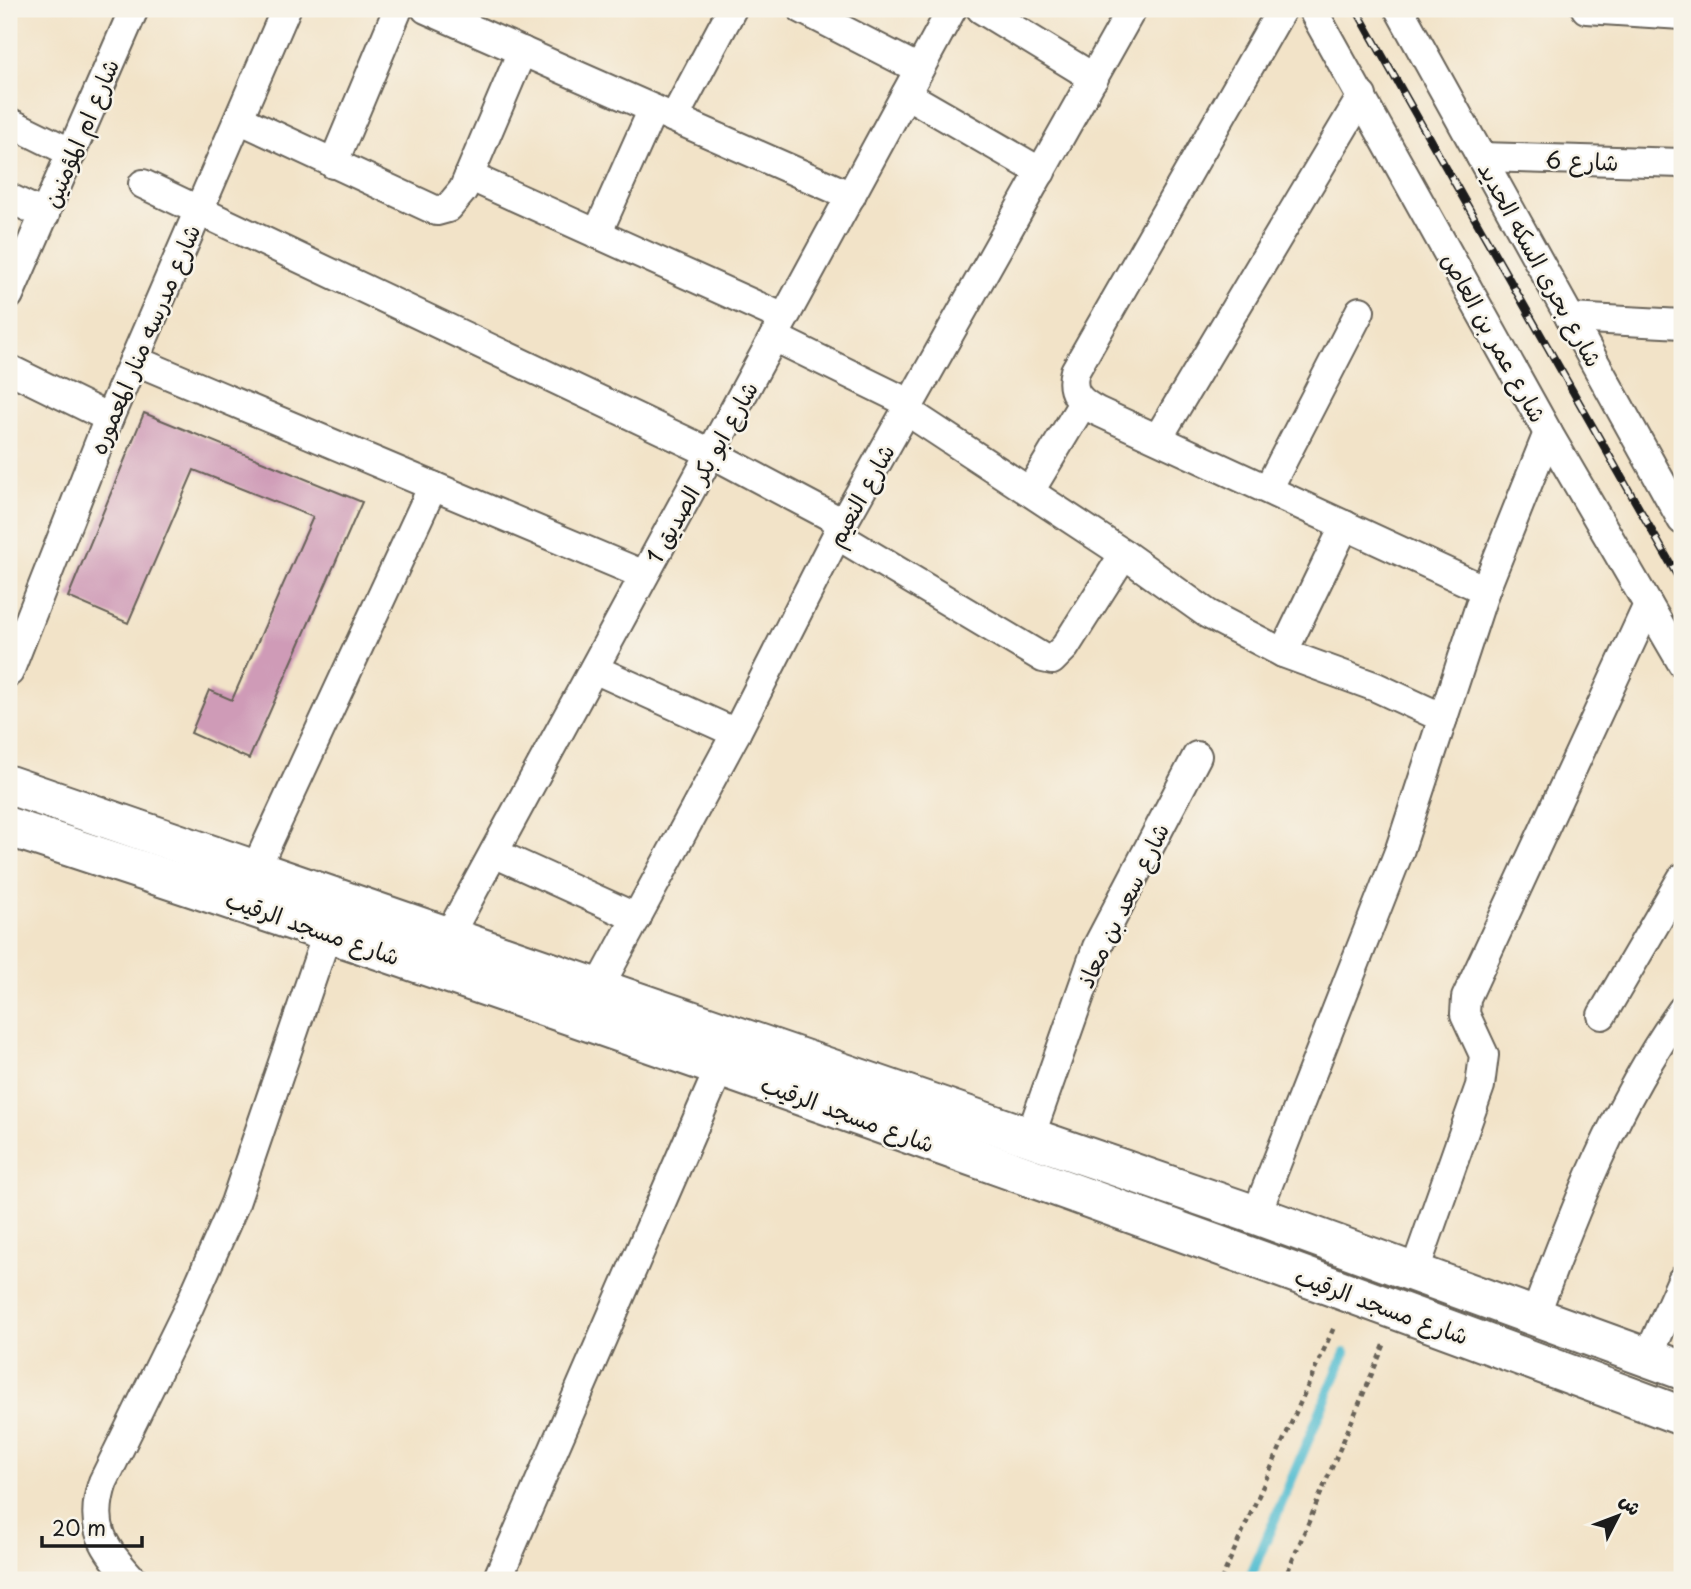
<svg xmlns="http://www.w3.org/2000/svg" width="1691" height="1589" viewBox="0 0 1691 1589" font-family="'Playpen Sans','Playpen Sans Arabic',sans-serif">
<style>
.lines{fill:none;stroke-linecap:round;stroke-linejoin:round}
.stream{stroke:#54bed1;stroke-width:10}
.building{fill:#cf9bb7}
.street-casing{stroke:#676258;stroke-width:32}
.secondary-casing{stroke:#676258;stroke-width:42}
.path{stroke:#676258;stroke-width:4.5;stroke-dasharray:5 5;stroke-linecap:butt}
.street{stroke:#fff;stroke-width:28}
.secondary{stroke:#fff;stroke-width:38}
.rail-casing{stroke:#1c1c1c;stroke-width:8}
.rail{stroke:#f7f3e8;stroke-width:5;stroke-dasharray:16;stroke-linecap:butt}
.labels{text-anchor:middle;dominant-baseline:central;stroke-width:5;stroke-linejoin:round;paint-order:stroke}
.street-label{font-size:23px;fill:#1c1c1c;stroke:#f7f3e8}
</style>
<rect width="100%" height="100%" fill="#f7f3e8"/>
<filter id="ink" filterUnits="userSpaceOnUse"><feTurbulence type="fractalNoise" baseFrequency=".0143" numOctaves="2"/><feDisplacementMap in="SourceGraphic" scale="14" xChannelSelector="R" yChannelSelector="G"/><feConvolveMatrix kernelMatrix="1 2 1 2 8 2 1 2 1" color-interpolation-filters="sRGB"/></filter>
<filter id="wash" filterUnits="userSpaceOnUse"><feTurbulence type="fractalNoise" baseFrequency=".00686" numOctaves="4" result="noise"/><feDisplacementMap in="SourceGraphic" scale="28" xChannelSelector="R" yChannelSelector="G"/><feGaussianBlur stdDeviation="1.57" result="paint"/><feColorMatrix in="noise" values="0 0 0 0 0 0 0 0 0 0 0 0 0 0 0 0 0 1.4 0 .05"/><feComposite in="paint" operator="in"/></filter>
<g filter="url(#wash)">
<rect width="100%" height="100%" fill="#f2e3c8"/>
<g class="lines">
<polyline class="stream" points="1249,1580 1345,1353"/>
</g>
<g id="blocks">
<polygon class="building" points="144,413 362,502 249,759 191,733 209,690 232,700 313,517 194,470 128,623 68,597"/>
</g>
</g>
<g filter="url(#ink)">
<use href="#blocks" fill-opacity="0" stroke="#676258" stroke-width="2"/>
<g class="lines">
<g class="street-casing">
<g id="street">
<polyline points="426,9 851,196"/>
<polyline points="802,9 919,69"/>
<polyline points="981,9 1094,78"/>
<path d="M1282,9L1075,371C1069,392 1079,401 1097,411L1485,590"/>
<polyline points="1312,9 1548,433 1682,663"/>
<polyline points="1399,9 1682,520"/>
<polyline points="1586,9 1682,15"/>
<polyline points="906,94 1041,172"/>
<polyline points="674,118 732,9"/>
<polyline points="239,119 437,211 448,208 463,190 522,51"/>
<polyline points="9,122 72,153"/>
<polyline points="1481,157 1682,163"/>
<polyline points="333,164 398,9"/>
<polyline points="469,176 784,318"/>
<polyline points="143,184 711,453 843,523"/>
<polyline points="9,198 45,215"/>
<polyline points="597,234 653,109"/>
<polyline points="9,295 134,9"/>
<polyline points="1570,318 1682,324"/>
<polyline points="774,337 911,404"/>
<polyline points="134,360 644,575"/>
<polyline points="9,369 109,418"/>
<polyline points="907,411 1124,554 1208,614 1283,653 1376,687 1443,718"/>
<polyline points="1158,438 1362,96"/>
<polyline points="1268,489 1360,311"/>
<polyline points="1030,491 1083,403"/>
<polyline points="837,535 1043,658 1052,660 1065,647 1124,554"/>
<polyline points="1283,653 1345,525"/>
<polyline points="594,669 736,733"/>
<polyline points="9,672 109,418 286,9"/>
<polyline points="494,853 637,918"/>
<polyline points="255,870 433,486"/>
<polyline points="449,935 952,9"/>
<polyline points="599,987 736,733 843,523 1132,9"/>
<polyline points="1602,1015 1682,878"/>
<polyline points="1030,1137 1097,947 1197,756"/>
<polyline points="1256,1215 1400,849 1485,590 1548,433"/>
<polyline points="1414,1273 1480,1086 1484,1055 1465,1014 1466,998 1648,605"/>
<path d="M1535,1316C1574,1210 1616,1103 1682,1010"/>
<polyline points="1648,1357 1682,1280"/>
<path d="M133,1580C103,1547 88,1527 103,1482L188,1309L235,1203L328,931"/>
<polyline points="497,1580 720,1067"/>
</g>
</g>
<g class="secondary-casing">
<g id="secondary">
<polyline points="9,785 1256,1215 1682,1370"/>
<path d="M9,827C571,1010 1128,1209 1682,1416"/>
</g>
</g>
<g class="path">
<polyline points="1221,1580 1335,1325"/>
<polyline points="1284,1580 1385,1343"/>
</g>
<use href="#street" class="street"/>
<use href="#secondary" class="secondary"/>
<g class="rail-casing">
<polyline id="rail" points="1356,9 1682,584"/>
</g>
<use href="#rail" class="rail"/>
</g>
</g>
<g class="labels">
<g class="street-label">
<text transform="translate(80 133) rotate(-67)">شارع ام المؤمنين</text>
<text transform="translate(1582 160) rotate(2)">شارع 6</text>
<text transform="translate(1541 264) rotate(61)">شارع بحرى السكه الحديد</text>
<text transform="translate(1495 337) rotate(61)">شارع عمر بن العاص</text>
<text transform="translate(144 339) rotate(-67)">شارع مدرسه منار المعموره</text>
<text transform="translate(701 472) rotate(-61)">شارع ابو بكر الصديق 1</text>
<text transform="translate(860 495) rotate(-61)">شارع النعيم</text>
<text transform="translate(1122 905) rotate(-64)">شارع سعد بن معاذ</text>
<text transform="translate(313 927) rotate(19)">شارع مسجد الرقيب</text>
<text transform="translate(848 1113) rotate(20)">شارع مسجد الرقيب</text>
<text transform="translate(1382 1305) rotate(20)">شارع مسجد الرقيب</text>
</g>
</g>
<rect width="1691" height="1589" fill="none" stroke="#f7f3e8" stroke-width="35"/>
<g transform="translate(1618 1516) rotate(48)" stroke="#f7f3e8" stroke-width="5" paint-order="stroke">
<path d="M0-5L12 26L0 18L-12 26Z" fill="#1c1c1c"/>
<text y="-10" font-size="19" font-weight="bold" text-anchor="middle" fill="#1c1c1c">ش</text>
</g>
<path d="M42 1536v10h100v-10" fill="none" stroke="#1c1c1c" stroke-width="3.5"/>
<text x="52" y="1536" font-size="21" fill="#1c1c1c" stroke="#f7f3e8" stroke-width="5" paint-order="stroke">20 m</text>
</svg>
